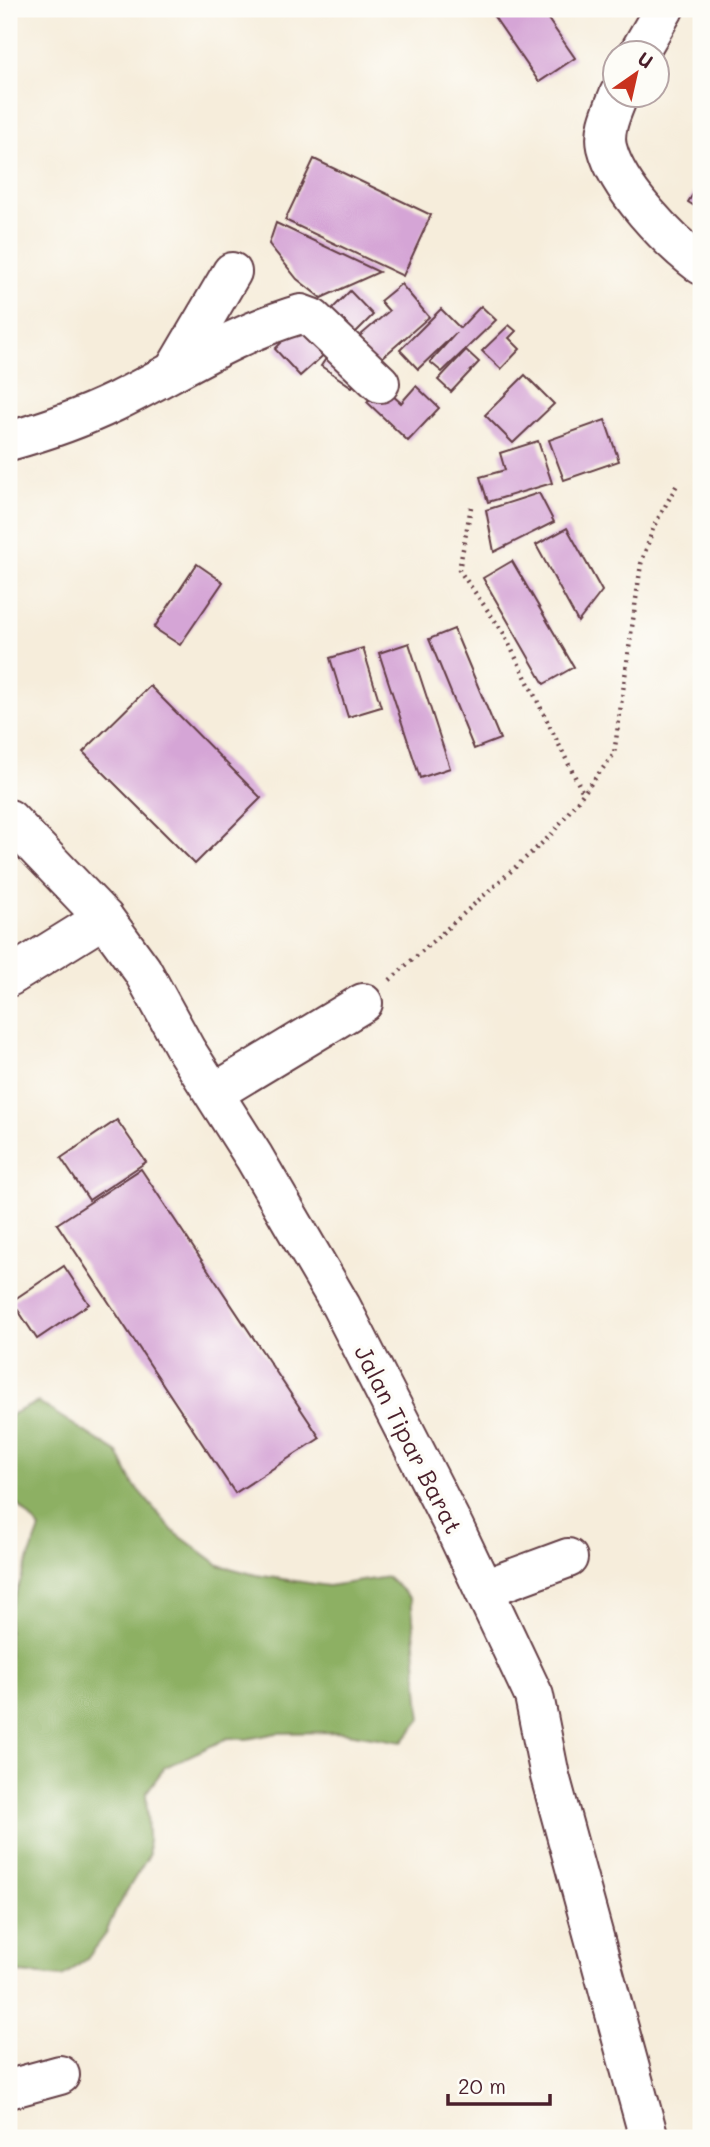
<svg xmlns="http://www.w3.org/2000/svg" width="710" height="2147" viewBox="0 0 710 2147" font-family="Mali,sans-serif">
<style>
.forest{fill:#8db064;stroke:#6c6848;stroke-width:2}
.building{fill:#d5a5d6}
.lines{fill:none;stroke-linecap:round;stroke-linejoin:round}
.minor-casing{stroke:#643e45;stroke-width:42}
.path{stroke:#643e45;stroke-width:4.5;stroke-dasharray:2 5;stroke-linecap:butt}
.minor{stroke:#fff;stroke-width:38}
.labels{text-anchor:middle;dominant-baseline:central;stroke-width:7;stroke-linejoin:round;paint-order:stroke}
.street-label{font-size:24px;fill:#4a1f2b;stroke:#fdfcf7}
</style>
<rect width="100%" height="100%" fill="#fdfcf7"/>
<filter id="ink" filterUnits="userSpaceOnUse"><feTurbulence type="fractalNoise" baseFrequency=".0143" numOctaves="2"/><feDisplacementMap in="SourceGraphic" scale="14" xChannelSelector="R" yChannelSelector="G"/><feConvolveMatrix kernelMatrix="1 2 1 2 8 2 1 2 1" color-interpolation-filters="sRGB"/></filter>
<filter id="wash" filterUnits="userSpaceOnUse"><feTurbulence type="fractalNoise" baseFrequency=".00686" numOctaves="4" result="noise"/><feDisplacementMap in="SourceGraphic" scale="28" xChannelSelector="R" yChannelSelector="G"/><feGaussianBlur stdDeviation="1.57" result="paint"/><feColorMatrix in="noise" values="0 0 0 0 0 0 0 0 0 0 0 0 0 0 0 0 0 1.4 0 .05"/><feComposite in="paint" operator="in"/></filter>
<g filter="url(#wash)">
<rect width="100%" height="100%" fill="#f6eddb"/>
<path class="forest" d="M38,1402L118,1453L133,1484L173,1531L219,1565L256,1575L328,1586L388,1577L411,1599C416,1639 416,1679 421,1719L402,1742L341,1732L277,1733L247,1739L228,1738L165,1767L146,1793L149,1855L117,1907L105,1935L87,1959L62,1977L9,1972V1611L40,1529L17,1503L9,1476V1420L12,1414Z"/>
<g id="blocks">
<g class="building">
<polygon points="502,9 541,9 575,58 539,82 493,15"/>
<polygon points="314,159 431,215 403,276 285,220"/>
<polygon points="701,182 701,210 688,202"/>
<polygon points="276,223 379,272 321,298 297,279 269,244"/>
<polygon points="401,284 429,317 375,364 355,340 389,311 380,301"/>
<polygon points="350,291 373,315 350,338 326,315"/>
<polygon points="481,306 496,320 442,372 430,362 456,333 418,369 400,350 441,309 460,328"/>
<polygon points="291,324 328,351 300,376 275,349 281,343 276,337"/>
<polygon points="509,325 516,331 509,338 520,349 501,369 482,351"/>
<polygon points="466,350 479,362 451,392 438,380"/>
<polygon points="331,351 362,372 352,387 321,366"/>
<polygon points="525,375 554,404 513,443 485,415"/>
<polygon points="382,386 401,403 416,386 439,408 408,441 367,402"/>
<polygon points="605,420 619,461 564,480 549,440"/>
<polygon points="538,441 552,483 488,502 480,477 505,470 500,453"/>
<polygon points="539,493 554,522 494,552 486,510"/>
<polygon points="567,528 602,591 578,622 536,545"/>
<polygon points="512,561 574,667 544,684 483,578"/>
<polygon points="197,564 223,582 180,645 154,628"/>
<polygon points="454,629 500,739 474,749 429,639"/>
<polygon points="409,643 450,768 420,778 379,653"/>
<polygon points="363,648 381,707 348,717 330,658"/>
<polygon points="150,686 261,798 195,864 83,752"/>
<polygon points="117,1120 146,1162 89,1200 61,1158"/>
<polygon points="141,1169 320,1438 235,1493 57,1224"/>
<polygon points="64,1266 89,1304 37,1339 12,1301"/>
</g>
</g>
</g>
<g filter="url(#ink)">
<use href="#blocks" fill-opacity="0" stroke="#643e45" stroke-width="2"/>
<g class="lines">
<g class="minor-casing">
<g id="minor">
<polyline points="639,52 664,9"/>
<path d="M619,94C613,110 603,129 607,147C617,188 669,241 701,265"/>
<polyline points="176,367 232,272"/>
<path d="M9,441C45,431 82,418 115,402C176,372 235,333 301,314L312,318L380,383"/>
<polyline points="9,819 104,918 142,970 186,1050 254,1157 341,1306 454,1527 534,1696 550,1776 649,2138"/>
<polyline points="9,977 104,918"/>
<polyline points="214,1093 363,1003"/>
<polyline points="484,1589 568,1558"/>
<polyline points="9,2089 60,2075"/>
</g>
</g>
<g class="path">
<polyline points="471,507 459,570 503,632 583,793"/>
<polyline points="390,980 551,835 614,754 641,564 654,526 678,483"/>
</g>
<use href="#minor" class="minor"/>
</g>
</g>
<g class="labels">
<g class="street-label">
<text transform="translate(409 1439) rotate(63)">Jalan Tipar Barat</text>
</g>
</g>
<rect width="710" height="2147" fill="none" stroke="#fdfcf7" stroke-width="35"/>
<g transform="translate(636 74) rotate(34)"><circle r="33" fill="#fdfcf7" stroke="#b5a4a5" stroke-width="2"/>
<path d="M0-5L12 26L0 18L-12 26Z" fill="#c8321e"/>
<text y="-10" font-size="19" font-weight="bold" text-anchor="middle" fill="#4a1f2b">U</text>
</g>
<path d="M448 2094v10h102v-10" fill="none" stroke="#4a1f2b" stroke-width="3.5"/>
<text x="458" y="2094" font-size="21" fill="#4a1f2b" stroke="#fdfcf7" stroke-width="5" paint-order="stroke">20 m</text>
</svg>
